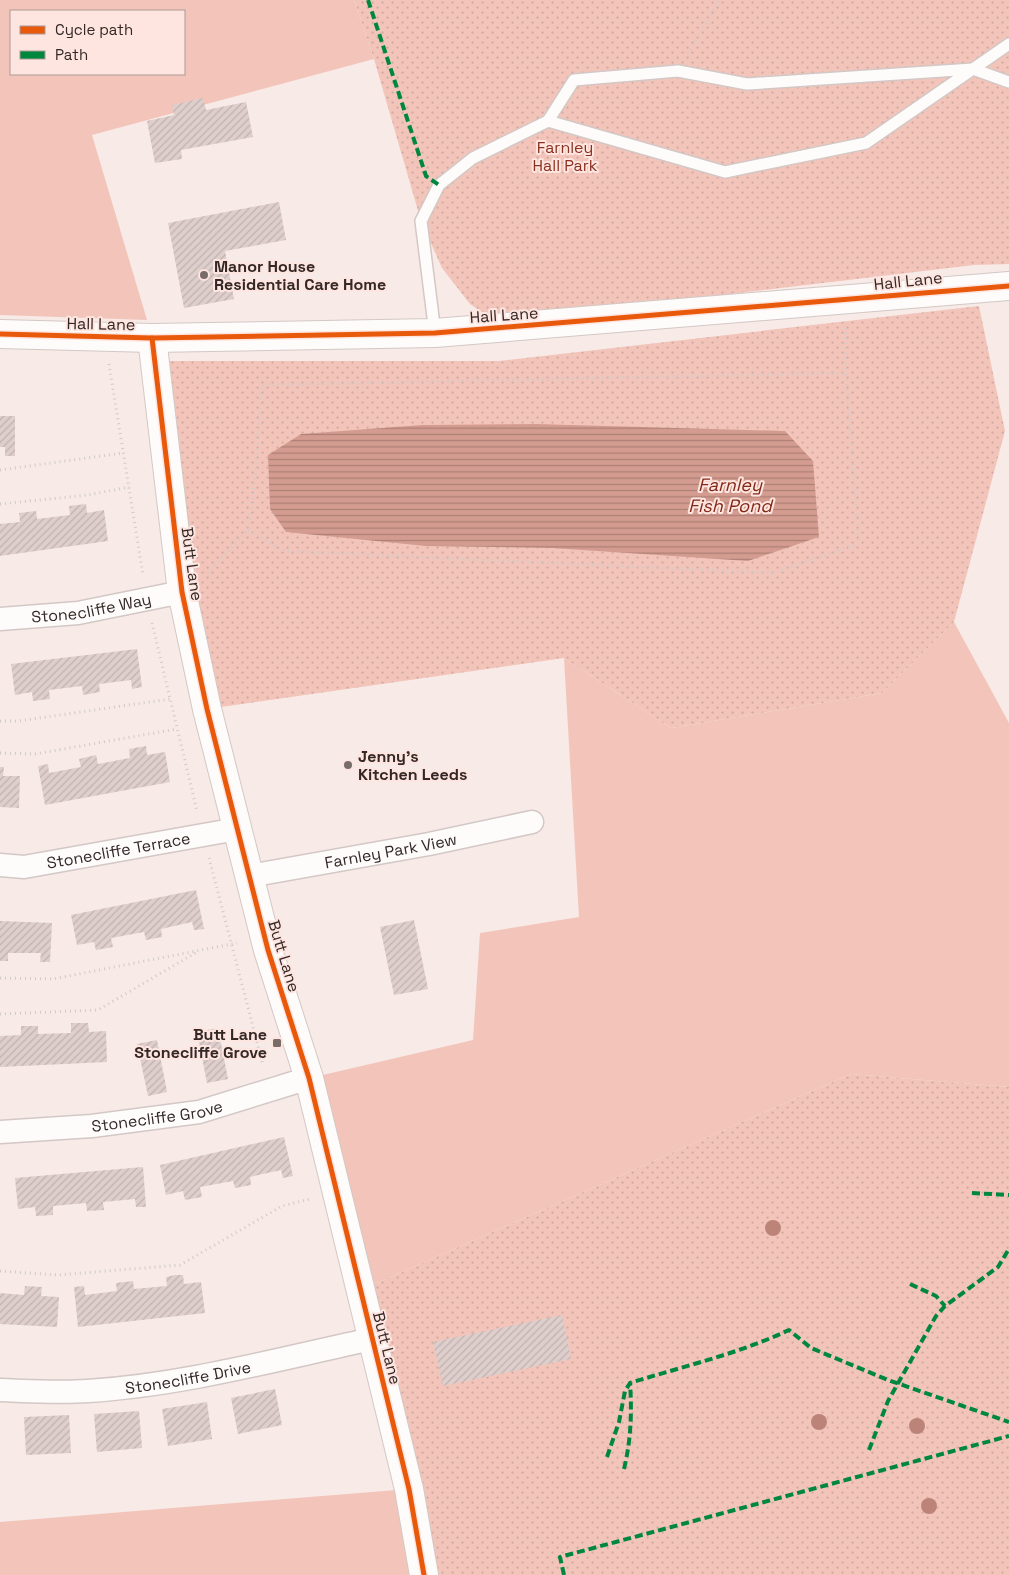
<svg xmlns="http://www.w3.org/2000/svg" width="1009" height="1575" viewBox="0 0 1009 1575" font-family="'Space Grotesk',sans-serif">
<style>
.grass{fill:#f3c5ba;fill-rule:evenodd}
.park{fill:url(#park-dots)}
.water{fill:url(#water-rules)}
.building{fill:url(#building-hatch)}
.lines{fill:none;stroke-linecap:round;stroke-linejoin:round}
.service-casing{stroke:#d3c8c5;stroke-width:14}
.minor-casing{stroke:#d3c8c5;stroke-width:25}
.tertiary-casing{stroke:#d3c8c5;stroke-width:30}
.path{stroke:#cfcbc9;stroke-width:3;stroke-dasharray:1 4;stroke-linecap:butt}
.service{stroke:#fefcfb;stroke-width:11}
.minor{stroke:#fefcfb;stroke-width:22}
.tertiary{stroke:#fefcfb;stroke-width:28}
.quiet{stroke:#00873e;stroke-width:4;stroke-dasharray:8 4;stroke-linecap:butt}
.cycleway-casing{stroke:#fee5e0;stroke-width:8}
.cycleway{stroke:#e8590c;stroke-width:5}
.tree{fill:#bc8479}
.poi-dot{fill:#786c69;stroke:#fee5e0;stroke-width:2}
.labels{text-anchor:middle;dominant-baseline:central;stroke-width:4;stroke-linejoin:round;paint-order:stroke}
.park-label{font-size:16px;fill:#8b311f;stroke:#fee5e0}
.poi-label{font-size:16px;font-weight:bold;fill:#332825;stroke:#fee5e0;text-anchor:start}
.street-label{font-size:16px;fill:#332825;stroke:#fee5e0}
.water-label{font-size:18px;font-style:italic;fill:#812816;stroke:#fee5e0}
</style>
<defs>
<pattern id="park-dots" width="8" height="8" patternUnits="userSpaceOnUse" patternTransform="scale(1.25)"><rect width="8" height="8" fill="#f3c5ba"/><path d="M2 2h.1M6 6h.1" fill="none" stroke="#d1a9a0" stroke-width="1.8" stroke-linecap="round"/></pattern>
<pattern id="water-rules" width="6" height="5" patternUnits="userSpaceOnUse" patternTransform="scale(1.25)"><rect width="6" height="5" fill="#d49c90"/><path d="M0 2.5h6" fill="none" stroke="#ad7f75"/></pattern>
<pattern id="building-hatch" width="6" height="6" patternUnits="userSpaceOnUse" patternTransform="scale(1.25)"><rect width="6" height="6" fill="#dfcfcc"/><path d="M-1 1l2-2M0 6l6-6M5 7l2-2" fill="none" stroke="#c0b2af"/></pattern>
</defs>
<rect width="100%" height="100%" fill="#f7eae7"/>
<g class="grass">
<path d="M0,0H354L374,59L92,135L147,320L0,315ZM11,11H184V74H11Z"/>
<polygon points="954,622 1009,723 1009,1087 851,1074 361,1290 310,1078 473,1040 480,933 579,917 564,658 671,728 882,693"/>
<polygon points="409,1489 424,1575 0,1575 0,1522"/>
</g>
<g class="park">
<polygon points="354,0 1009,0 1009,264 974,265 497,322 470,304 442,268 421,221 374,59"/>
<polygon points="979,306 1005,431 954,622 882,693 671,728 564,658 207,709 154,361 499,361"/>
<polygon points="851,1074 1009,1087 1009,1575 424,1575 361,1290"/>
</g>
<polygon class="water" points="536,424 785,431 813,461 819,537 748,561 552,548 426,546 286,532 270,509 268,455 301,434 422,425"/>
<g class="building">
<polygon points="203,98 206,110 246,102 253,137 181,150 182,159 155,163 147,121 174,115 172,105"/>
<polygon points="279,202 286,240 225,251 234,299 184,308 168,223"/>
<polygon points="0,416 15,416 15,456 5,456 5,447 0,447"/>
<polygon points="86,504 87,513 104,510 108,541 0,556 0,524 20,522 19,513 36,511 37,519 70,515 69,506"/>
<polygon points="137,649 142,687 132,689 131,680 99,684 100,692 83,695 82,686 49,690 50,699 33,701 32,692 15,695 11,664"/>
<polygon points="146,746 147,755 165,752 170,782 45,805 38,766 48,764 49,773 81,767 79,759 96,755 98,764 130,758 129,749"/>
<polygon points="0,767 4,767 3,776 20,776 19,808 0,807"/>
<polygon points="196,890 204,929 194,930 192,922 161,929 162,937 146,940 144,932 111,938 113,947 96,950 94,942 77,945 71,915"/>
<polygon points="414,920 428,989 394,995 380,927"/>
<polygon points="0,921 52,923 50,962 40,962 41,953 8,953 8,961 0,961"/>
<polygon points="71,1023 88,1023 89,1032 106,1031 107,1062 0,1067 0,1036 21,1035 21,1026 38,1026 38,1034 71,1033"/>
<polygon points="218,1028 228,1079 207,1083 197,1032"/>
<polygon points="157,1040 167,1092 148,1096 137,1044"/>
<polygon points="284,1137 293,1176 283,1178 281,1170 250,1177 251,1185 235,1188 233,1181 200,1187 202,1197 185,1200 183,1191 166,1195 160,1165"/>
<polygon points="143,1167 146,1207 136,1207 135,1199 103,1202 104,1210 87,1211 86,1203 53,1206 53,1215 36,1216 35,1207 18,1209 15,1178"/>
<polygon points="175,1275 183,1275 184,1284 201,1282 205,1313 78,1327 74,1287 84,1286 85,1295 117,1291 116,1283 133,1281 134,1289 167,1286 166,1277"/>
<polygon points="25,1286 42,1287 41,1296 59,1297 57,1327 0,1324 0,1293 24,1295"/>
<polygon points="562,1315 571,1359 443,1386 433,1342"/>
<polygon points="275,1389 282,1425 238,1434 231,1398"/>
<polygon points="207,1402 212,1439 168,1446 162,1409"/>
<polygon points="139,1411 142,1448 97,1452 94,1414"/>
<polygon points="69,1415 71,1453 26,1455 24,1417"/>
</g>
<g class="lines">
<g class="service-casing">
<g id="service">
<polyline points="548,121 574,80 678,71 747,84 973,69 1009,82"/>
<polyline points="435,333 421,221 439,185 473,158 548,121 725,172 866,143 1009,44"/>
</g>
</g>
<g class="minor-casing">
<g id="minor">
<path id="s1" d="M0,619L78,613L182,592"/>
<path id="s2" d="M0,865L24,867L237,829"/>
<path id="s3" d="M249,876L429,844L532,822"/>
<path id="s4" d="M0,1132L92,1126L199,1112L309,1078"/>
<path id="s5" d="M0,1390C29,1391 58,1393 88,1391C184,1385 278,1359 372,1339"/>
</g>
</g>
<g class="tertiary-casing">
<g id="tertiary">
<polyline points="0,334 152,338 435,333 1009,286"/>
<polyline points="152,338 182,592 207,709 268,950 309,1078 409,1489 424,1575"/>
</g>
</g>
<g class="path">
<polyline points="688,54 719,0"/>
<polyline points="846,328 846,373"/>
<polyline points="109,364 143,575"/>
<polyline points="0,470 123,453"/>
<polyline points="0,504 88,495 129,487"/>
<polyline points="208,573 248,530 255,479 262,385 846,373 859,543 774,573 285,551 248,530"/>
<polyline points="152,623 197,811"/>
<polyline points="0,721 19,721 170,699"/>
<polyline points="0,753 35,754 177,729"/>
<polyline points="209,858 263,1065"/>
<polyline points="0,978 53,979 237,943"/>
<polyline points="0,1014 98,1010 197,952"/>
<polyline points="0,1271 58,1275 180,1265 282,1206 310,1199"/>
</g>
<use href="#service" class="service"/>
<use href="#minor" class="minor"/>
<use href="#tertiary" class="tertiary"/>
<g class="quiet">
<polyline points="368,0 426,176 439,185"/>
<polyline points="972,1193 1009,1195"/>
<polyline points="910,1284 936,1296 945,1306"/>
<polyline points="869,1450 888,1401 936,1316 945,1306 998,1267 1009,1249"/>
<path d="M607,1457L619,1422L625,1391L630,1383C684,1366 738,1354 789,1330L811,1348L888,1380L1009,1422"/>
<path d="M624,1469C631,1440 632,1413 630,1383"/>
<polyline points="564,1575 560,1557 1009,1436"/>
</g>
<g class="cycleway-casing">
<g id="cycleway">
<polyline points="0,334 152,338 435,333 1009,286"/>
<polyline points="152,338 182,592 207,709 268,950 309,1078 409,1489 424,1575"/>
</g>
</g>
<use href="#cycleway" class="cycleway"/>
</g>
<g class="tree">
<circle cx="773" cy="1228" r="8"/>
<circle cx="819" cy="1422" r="8"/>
<circle cx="917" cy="1426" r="8"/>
<circle cx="929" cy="1506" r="8"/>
</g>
<g class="poi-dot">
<circle cx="204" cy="275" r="5"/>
<circle cx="348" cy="765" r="5"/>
<rect x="272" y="1038" width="10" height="10" rx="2.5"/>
</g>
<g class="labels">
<g class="park-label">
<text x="565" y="147">Farnley<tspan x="565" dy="18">Hall Park</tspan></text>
</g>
<g class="poi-label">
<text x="214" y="266">Manor House<tspan x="214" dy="18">Residential Care Home</tspan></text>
<text x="358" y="756">Jenny's<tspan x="358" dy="18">Kitchen Leeds</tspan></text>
<text x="267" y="1034" text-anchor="end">Butt Lane<tspan x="267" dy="18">Stonecliffe Grove</tspan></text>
</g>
<g class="street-label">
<text transform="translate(908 281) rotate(-6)">Hall Lane</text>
<text transform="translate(504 315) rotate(-4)">Hall Lane</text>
<text transform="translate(101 324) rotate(1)">Hall Lane</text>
<text transform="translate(192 564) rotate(82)">Butt Lane</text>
<text stroke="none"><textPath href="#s1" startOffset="92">Stonecliffe Way</textPath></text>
<text stroke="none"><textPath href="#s2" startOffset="120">Stonecliffe Terrace</textPath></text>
<text stroke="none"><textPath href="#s3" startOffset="144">Farnley Park View</textPath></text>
<text transform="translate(284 956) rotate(73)">Butt Lane</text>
<text stroke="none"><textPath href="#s4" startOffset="158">Stonecliffe Grove</textPath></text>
<text transform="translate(387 1348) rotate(76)">Butt Lane</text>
<text stroke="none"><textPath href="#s5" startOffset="189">Stonecliffe Drive</textPath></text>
</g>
<g class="water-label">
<text x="730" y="484">Farnley<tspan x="730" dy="21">Fish Pond</tspan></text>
</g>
</g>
<rect x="10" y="10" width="175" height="65" fill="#fee5e0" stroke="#ad9995"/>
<rect x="20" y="26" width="25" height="8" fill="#e8590c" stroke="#ad9995"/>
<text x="55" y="35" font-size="15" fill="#332825">Cycle path</text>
<rect x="20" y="51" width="25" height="8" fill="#00873e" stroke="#ad9995"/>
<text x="55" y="60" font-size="15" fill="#332825">Path</text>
</svg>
